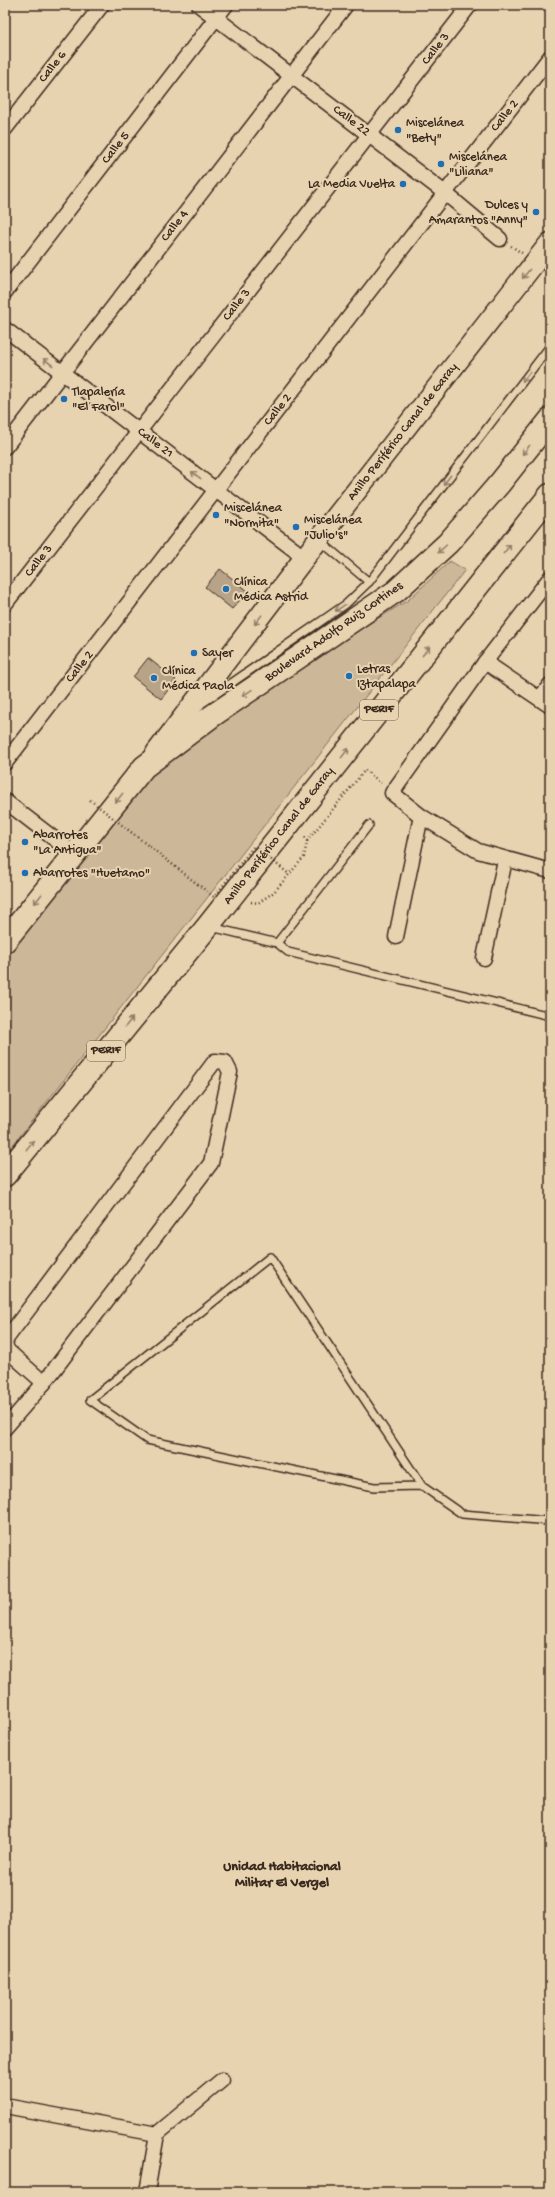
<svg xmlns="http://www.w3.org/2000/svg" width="555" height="2197" viewBox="0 0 555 2197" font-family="'Gochi Hand',sans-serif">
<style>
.green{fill:#ccb799;stroke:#84705c}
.building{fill:#b7a488;stroke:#3b2a1e}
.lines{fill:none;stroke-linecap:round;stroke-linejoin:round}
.service-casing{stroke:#3b2a1e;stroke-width:10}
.minor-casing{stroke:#3b2a1e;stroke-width:17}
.secondary-casing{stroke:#3b2a1e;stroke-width:23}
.trunk-casing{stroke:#3b2a1e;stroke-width:25}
.path{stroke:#3b2a1e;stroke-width:2.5;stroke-dasharray:1 3;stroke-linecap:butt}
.service{stroke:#e8d3b1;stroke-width:7}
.minor{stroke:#e8d3b1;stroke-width:14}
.secondary{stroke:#e8d3b1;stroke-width:20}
.trunk{stroke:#e8d3b1;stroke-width:22}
.path-bridge{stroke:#3b2a1e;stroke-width:2.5;stroke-dasharray:1 3;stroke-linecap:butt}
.oneway{stroke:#927e68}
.poi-dot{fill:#1f6fb2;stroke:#e8d3b1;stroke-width:1.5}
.labels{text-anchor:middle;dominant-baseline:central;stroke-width:4;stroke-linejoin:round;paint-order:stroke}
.shield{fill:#e8d3b1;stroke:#6f5d4a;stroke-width:1}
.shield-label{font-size:12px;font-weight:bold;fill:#3b2a1e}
.street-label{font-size:13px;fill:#3b2a1e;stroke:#e8d3b1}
.poi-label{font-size:13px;fill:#3b2a1e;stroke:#e8d3b1;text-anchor:start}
.neighbourhood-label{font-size:14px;font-weight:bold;fill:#3b2a1e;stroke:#e8d3b1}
</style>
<rect width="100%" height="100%" fill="#e8d3b1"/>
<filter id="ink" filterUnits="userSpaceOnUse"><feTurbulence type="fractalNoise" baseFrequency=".025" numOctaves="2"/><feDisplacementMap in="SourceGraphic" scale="8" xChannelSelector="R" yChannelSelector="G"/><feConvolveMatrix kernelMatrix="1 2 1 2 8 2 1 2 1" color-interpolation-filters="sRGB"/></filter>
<g filter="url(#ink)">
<polygon class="green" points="450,561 465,570 5,1155 5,942 144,758 407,601"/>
<g class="building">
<polygon points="220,569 248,591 232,609 205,587"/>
<polygon points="148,658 176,680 161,699 133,677"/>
</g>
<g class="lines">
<g class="service-casing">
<g id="service">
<polyline points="319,540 369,582"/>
<polyline points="204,702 346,604 369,582 550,346"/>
<polyline points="211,927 277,943 288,952 550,1016"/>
<polyline points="277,943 369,825"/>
<polyline points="422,1486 270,1257 90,1400 147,1440 374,1487 422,1486 462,1514 550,1521"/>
</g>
</g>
<g class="minor-casing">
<g id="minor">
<polyline points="199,5 445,193 500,239"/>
<polyline points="5,129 102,5"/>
<polyline points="5,292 226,5"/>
<polyline points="5,329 305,558"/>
<polyline points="5,447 346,5"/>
<polyline points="550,578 485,662 392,793 421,816 478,851 550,871"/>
<polyline points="5,604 470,5"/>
<polyline points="485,662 550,706"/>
<polyline points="540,698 550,685"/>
<polyline points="5,763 550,57"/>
<polyline points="5,801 74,854"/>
<polyline points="396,937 421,816"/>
<polyline points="484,958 505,860"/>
<polyline points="5,1344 7,1338 215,1061 225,1062 230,1072 211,1163 44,1383 5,1428"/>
<polyline points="5,1345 8,1351 44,1383"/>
<polyline points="5,2106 157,2134"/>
<polyline points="147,2192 157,2134 222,2080"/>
</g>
</g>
<g class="secondary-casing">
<polyline id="secondary" points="156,753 318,540 550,243"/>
</g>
<g class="trunk-casing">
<g id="trunk">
<polyline points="5,941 144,767 212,716 396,591 448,543 500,483 550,420"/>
<polyline points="5,1175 208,926 550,495"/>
</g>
</g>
<g class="path">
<polyline points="511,246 522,253"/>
<polyline points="307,841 365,770 381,783"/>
<polyline points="251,902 258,903 274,892 304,857 307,841 304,835"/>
</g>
<use href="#service" class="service"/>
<use href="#minor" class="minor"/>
<use href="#secondary" class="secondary"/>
<use href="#trunk" class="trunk"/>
<polyline class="path-bridge" points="90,800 214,897 254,846 289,874"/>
</g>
<defs><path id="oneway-shaft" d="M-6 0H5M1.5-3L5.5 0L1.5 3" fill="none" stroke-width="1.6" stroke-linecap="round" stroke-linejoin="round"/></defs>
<g class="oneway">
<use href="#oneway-shaft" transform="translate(526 274) rotate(128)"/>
<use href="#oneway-shaft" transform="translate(48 362) rotate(-143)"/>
<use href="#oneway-shaft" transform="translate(526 377) rotate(128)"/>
<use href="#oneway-shaft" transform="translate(526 450) rotate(128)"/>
<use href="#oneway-shaft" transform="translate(196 475) rotate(-143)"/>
<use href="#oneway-shaft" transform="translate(447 480) rotate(128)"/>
<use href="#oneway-shaft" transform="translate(442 549) rotate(138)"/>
<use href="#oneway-shaft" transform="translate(507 549) rotate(-52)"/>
<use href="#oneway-shaft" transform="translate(340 608) rotate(146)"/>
<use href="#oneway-shaft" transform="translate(258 620) rotate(127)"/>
<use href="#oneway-shaft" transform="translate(426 651) rotate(-52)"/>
<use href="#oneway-shaft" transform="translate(247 693) rotate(146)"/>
<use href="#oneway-shaft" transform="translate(345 753) rotate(-52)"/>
<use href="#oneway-shaft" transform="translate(119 798) rotate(129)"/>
<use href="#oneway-shaft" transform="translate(38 899) rotate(128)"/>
<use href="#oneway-shaft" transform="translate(129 1022) rotate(-51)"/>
<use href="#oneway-shaft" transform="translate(30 1145) rotate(-51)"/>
</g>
</g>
<g class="poi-dot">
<circle cx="398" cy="130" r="4"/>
<circle cx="441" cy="164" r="4"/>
<circle cx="403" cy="184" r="4"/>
<circle cx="536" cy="212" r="4"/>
<circle cx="64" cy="399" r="4"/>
<circle cx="216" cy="515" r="4"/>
<circle cx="296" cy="527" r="4"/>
<circle cx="226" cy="589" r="4"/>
<circle cx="194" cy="653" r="4"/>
<circle cx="349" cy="676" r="4"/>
<circle cx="154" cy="678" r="4"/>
<circle cx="25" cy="842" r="4"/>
<circle cx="25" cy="873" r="4"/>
</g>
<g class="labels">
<g class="shield">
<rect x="360" y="700" width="38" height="20" rx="3"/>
<rect x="87" y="1041" width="38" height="20" rx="3"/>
</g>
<g class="shield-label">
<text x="379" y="710">PERIF</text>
<text x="106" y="1051">PERIF</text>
</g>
<g class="street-label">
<text transform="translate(436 49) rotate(-52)">Calle 3</text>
<text transform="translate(53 67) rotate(-52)">Calle 6</text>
<text transform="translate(505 116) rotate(-52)">Calle 2</text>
<text transform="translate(351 121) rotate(37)">Calle 22</text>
<text transform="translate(116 148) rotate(-52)">Calle 5</text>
<text transform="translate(175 226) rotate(-52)">Calle 4</text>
<text transform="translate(237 305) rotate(-52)">Calle 3</text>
<text transform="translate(278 410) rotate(-52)">Calle 2</text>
<text transform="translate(403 432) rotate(-52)">Anillo Periférico Canal de Garay</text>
<text transform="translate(155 443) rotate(37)">Calle 21</text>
<text transform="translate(39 561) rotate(-52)">Calle 3</text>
<text transform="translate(334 632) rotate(-35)">Boulevard Adolfo Ruiz Cortines</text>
<text transform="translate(80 667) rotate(-52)">Calle 2</text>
<text transform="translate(279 836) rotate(-52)">Anillo Periférico Canal de Garay</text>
</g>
<g class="poi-label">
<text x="406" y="123">Miscelánea<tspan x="406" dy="15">"Bety"</tspan></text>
<text x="449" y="157">Miscelánea<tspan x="449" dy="15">"Liliana"</tspan></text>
<text x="395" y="184" text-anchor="end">La Media Vuelta</text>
<text x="528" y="205" text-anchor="end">Dulces y<tspan x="528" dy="15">Amarantos "Anny"</tspan></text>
<text x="72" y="392">Tlapalería<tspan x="72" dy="15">"El Farol"</tspan></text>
<text x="224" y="508">Miscelánea<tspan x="224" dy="15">"Normita"</tspan></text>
<text x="304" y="520">Miscelánea<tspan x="304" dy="15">"Julio's"</tspan></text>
<text x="234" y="582">Clínica<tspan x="234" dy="15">Médica Astrid</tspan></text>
<text x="202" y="653">Sayer</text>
<text x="357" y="669">Letras<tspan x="357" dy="15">Iztapalapa</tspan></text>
<text x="162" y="671">Clínica<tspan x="162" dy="15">Médica Paola</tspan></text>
<text x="33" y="835">Abarrotes<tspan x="33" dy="15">"La Antigua"</tspan></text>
<text x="33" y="873">Abarrotes "Huetamo"</text>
</g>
<g class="neighbourhood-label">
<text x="282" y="1867">Unidad Habitacional<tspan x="282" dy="16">Militar El Vergel</tspan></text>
</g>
</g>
<rect width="555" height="2197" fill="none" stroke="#e8d3b1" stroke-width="20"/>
<rect x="10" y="10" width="535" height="2177" fill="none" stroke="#3b2a1e" stroke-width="1.5" filter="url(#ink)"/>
</svg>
